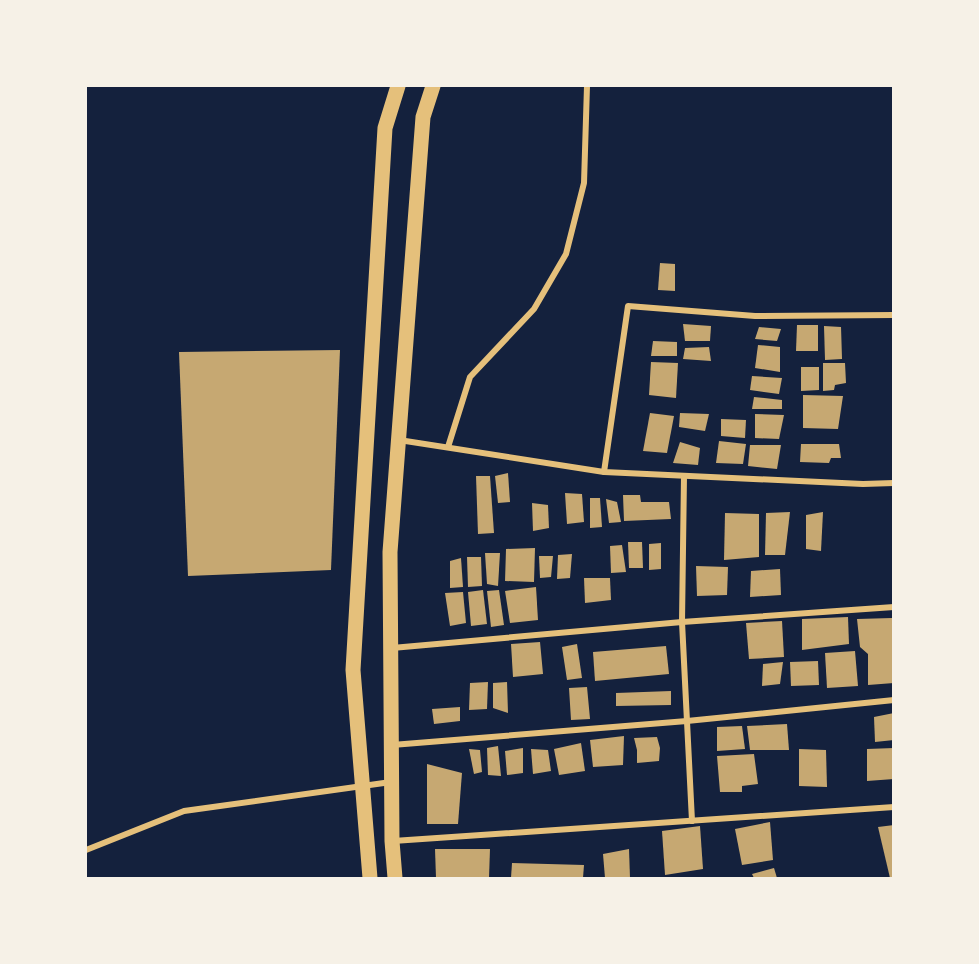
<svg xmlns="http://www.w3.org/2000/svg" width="979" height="964" viewBox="0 0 979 964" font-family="Manrope,sans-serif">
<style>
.building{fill:#c6a872}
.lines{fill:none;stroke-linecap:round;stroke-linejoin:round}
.minor{stroke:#e5c07b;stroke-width:6}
.primary{stroke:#e5c07b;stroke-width:15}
</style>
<rect width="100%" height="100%" fill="#14213d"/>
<g class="building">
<polygon points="660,263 675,264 675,291 658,290"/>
<polygon points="683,324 711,326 710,341 685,341"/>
<polygon points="797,325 818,325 818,351 796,351"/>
<polygon points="824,326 841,327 842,359 825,360"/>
<polygon points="759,327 781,329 777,341 755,339"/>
<polygon points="653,341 677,342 677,356 651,356"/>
<polygon points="758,345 780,347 780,372 755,368"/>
<polygon points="709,347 711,361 683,359 685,348"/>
<polygon points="340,350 331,570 188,576 179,352"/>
<polygon points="651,362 678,363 676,398 649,395"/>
<polygon points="823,363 845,363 846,383 835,385 834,390 823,391"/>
<polygon points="801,367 819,367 819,390 801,391"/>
<polygon points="752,376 782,378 779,394 750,390"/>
<polygon points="803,395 843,396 838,429 803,428"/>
<polygon points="754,397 782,400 782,409 752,409"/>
<polygon points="650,413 674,416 667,453 643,451"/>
<polygon points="680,413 709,414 705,431 679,427"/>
<polygon points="755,414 784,415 779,439 755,438"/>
<polygon points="721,419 746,420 745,438 721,436"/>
<polygon points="719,441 746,444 743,464 716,463"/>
<polygon points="680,442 700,448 698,465 673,463"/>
<polygon points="801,444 839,444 841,458 831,458 829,463 800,462"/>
<polygon points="750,445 781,445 777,469 748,466"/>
<polygon points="508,473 510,502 498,503 495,476"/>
<polygon points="476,476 490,476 494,533 478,534"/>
<polygon points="565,493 582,494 584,522 567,524"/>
<polygon points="623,495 640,495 641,502 669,502 671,519 624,521"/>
<polygon points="590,498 600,498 602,527 590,528"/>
<polygon points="606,499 617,502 621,522 609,523"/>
<polygon points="532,503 548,505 549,528 533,531"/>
<polygon points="790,512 785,555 765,555 766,513"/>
<polygon points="823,512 821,551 806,549 806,515"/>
<polygon points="725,513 759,514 759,557 724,560"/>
<polygon points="628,542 642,542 643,568 629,568"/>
<polygon points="661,543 661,569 649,570 649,544"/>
<polygon points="622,545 626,572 611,573 610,546"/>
<polygon points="535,548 534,582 505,581 506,549"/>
<polygon points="485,553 500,553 498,586 487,584"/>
<polygon points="572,554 570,578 557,579 558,555"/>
<polygon points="539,556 553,556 551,577 540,578"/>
<polygon points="467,557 481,557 482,586 468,587"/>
<polygon points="461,558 463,587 450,588 450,561"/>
<polygon points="696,566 728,567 727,595 697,596"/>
<polygon points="780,569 781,595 750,597 751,571"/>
<polygon points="584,578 610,578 611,600 585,603"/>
<polygon points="536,587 538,620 510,623 505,591"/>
<polygon points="483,590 487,624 471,626 468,592"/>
<polygon points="499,590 504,625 491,627 487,591"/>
<polygon points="463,592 466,623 450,626 445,593"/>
<polygon points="848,617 849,644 802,650 802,619"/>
<polygon points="892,618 894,625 894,683 868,685 868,654 860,647 857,619"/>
<polygon points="782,621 784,657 749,659 746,623"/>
<polygon points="540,642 543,674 513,677 511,644"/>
<polygon points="577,644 582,678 567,680 562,647"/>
<polygon points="666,646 669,674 595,681 593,652"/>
<polygon points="855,651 858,686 827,688 825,653"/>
<polygon points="818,661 819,685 791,686 790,662"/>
<polygon points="783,662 780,684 762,686 763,664"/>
<polygon points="488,682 487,709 469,710 470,683"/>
<polygon points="507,682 508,713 493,708 493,683"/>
<polygon points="587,687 590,719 571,720 569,688"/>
<polygon points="671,691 671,705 616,706 616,693"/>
<polygon points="460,707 460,721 434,724 432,709"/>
<polygon points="894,713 894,740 875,742 874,717"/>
<polygon points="787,724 789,750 750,750 747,726"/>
<polygon points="742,726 745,749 717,751 717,727"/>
<polygon points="624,736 623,765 593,767 590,740"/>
<polygon points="657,737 660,748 659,761 637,763 637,750 634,738"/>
<polygon points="581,743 585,771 559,775 554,749"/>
<polygon points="498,746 501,776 488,775 487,748"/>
<polygon points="523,748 523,773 507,775 505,751"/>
<polygon points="894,748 894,779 867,781 867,749"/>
<polygon points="469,749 480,750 482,772 474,774"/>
<polygon points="531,749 548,750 551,771 533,774"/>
<polygon points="799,749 826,750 827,787 799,786"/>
<polygon points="754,754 758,784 742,786 742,792 720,792 717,756"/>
<polygon points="427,764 462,773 458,824 427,824"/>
<polygon points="770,822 773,860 742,865 735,829"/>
<polygon points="894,825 894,878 890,878 878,827"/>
<polygon points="700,826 703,869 665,875 662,831"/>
<polygon points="435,849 490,849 489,878 436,878"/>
<polygon points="629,849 630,878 605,878 603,854"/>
<polygon points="512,863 584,865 583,878 511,878"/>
<polygon points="774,868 777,878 754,878 752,874"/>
</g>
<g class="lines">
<g class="minor">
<polyline points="399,440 604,472 863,484 894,483"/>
<polyline points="448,447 470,377 534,309 566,254 584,183 587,86"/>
<polyline points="604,472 628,306 755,316 894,315"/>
<polyline points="684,476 682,622 692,821"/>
<polyline points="392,648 682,622 894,607"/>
<polyline points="392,745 687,721 894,700"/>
<polyline points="393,841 894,807"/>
<polyline points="86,850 184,811 391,782"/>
</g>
<g class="primary">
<polyline points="370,878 353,670 385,128 398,86"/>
<polyline points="395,878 392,841 390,552 423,117 433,86"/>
</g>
</g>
<rect width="979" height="964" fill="none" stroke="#f6f1e7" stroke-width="174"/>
</svg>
